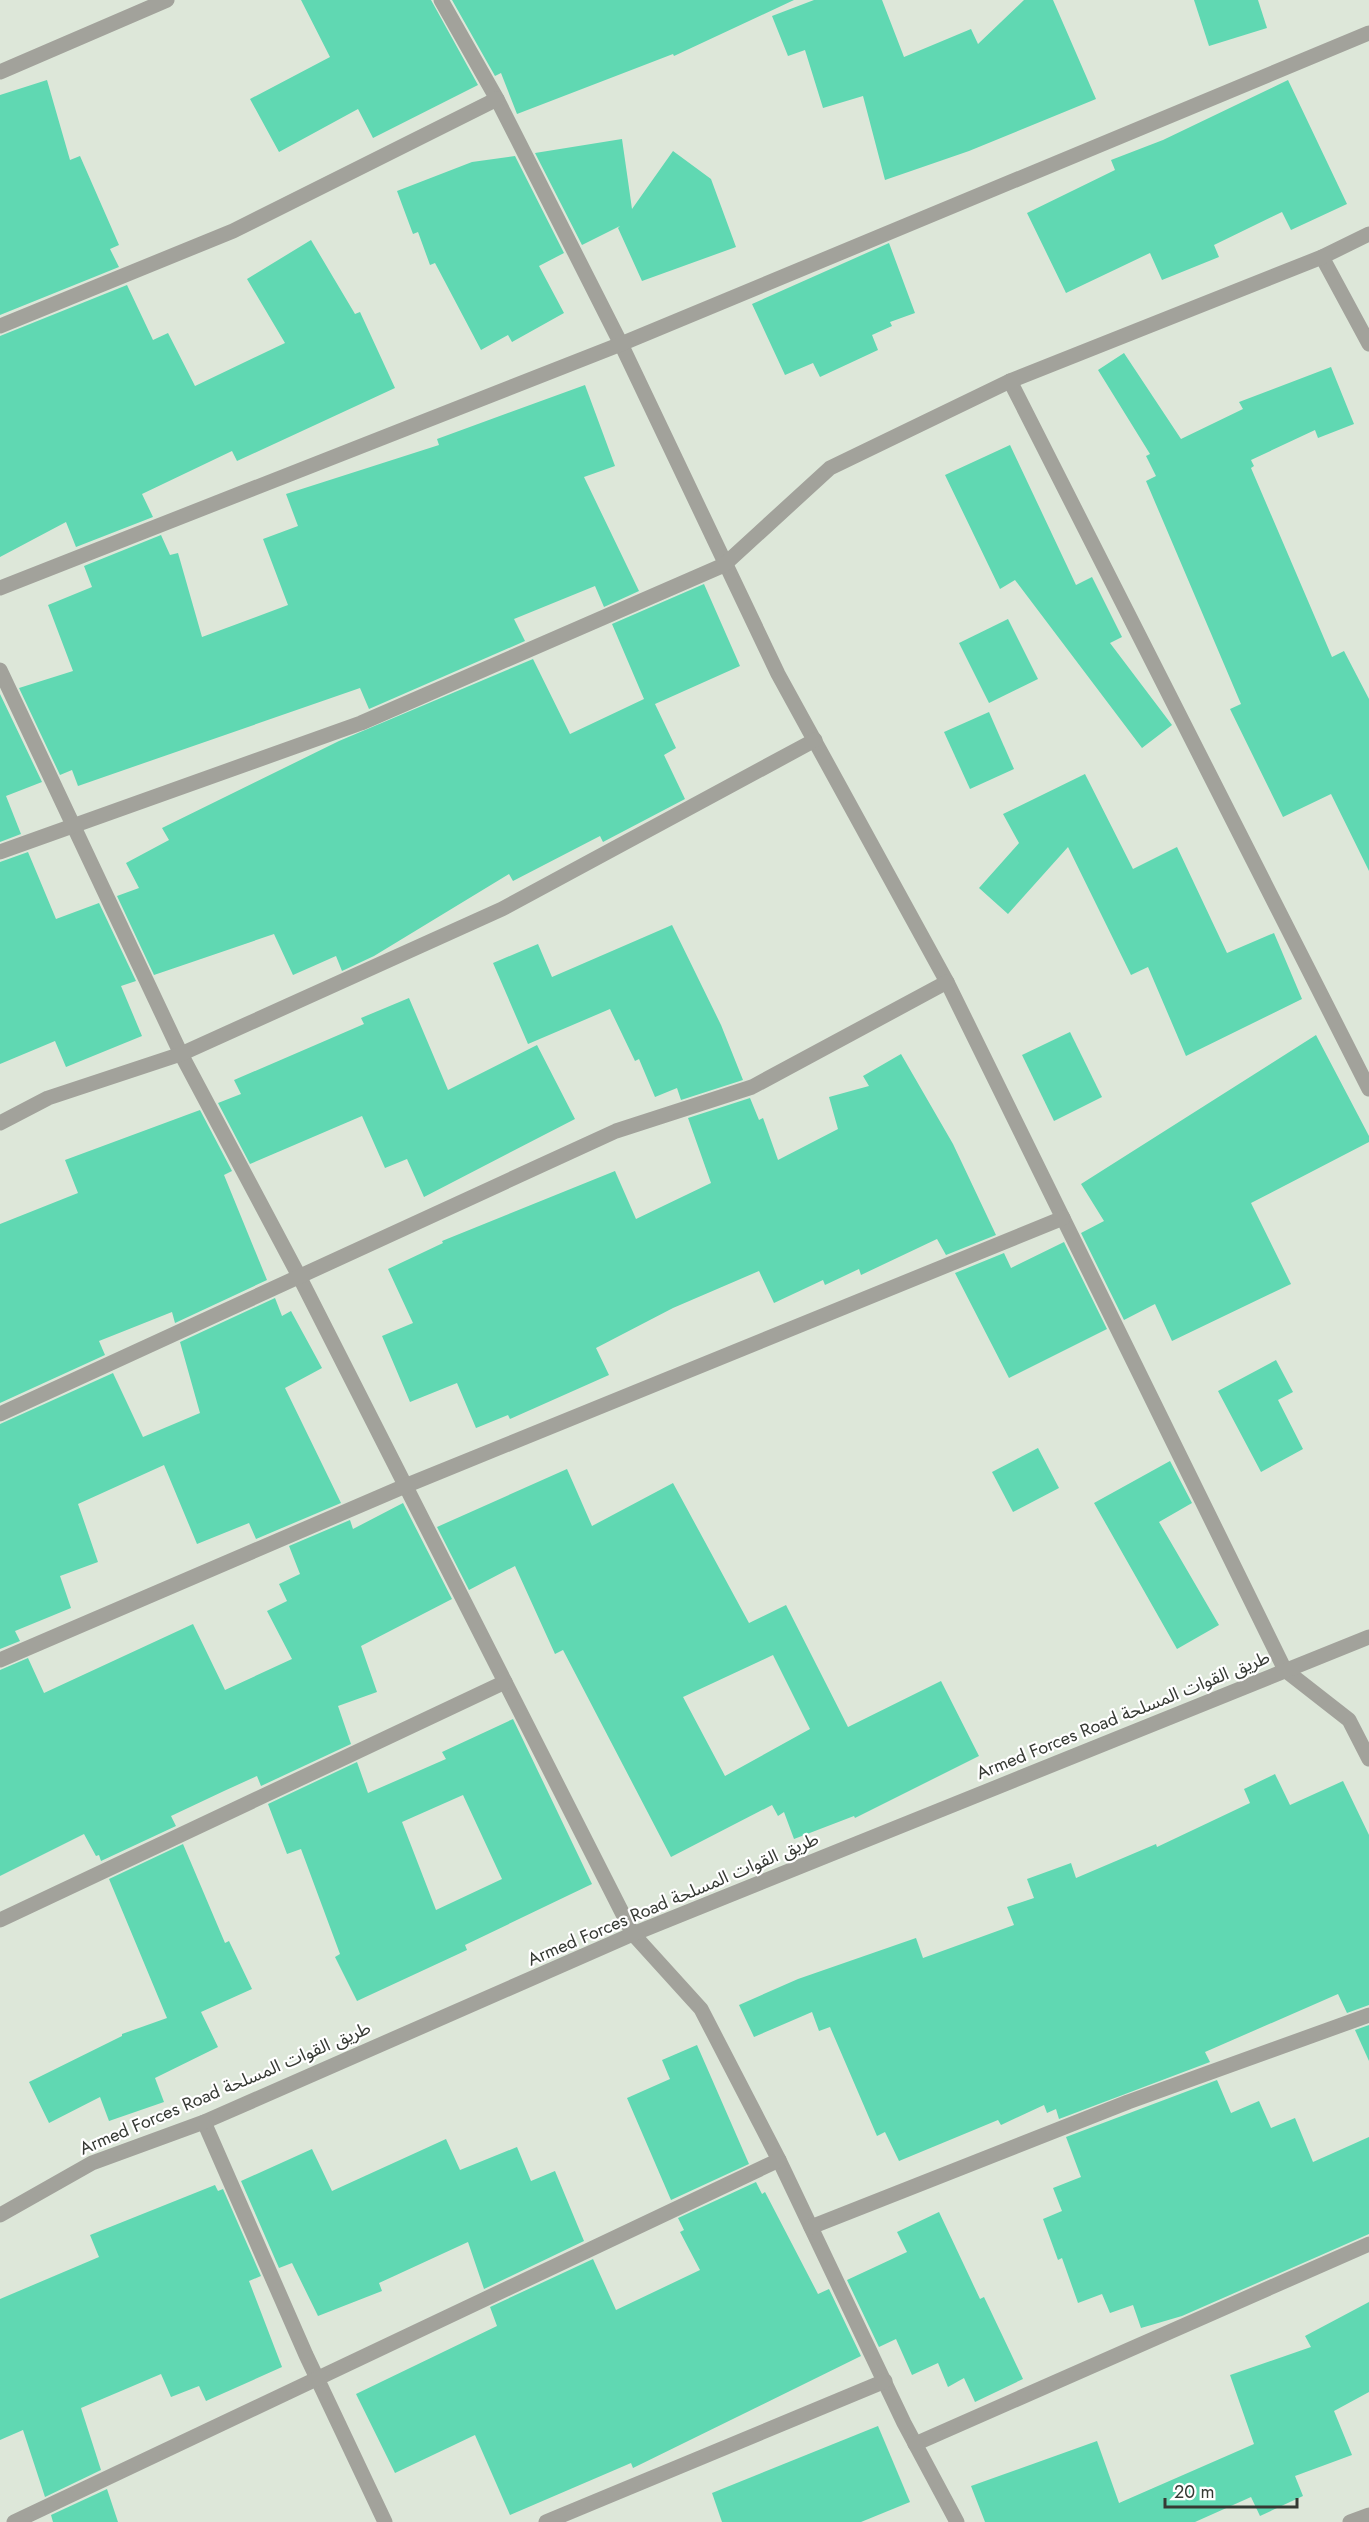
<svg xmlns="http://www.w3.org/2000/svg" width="1369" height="2522" viewBox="0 0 1369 2522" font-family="Jost,'Noto Sans Arabic',sans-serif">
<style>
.building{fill:#60d8b2;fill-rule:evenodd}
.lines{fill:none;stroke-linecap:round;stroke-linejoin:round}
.minor{stroke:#a2a29b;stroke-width:15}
.tertiary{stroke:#a2a29b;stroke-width:15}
.labels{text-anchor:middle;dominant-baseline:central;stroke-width:4.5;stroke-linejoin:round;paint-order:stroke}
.street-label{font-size:18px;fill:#363a34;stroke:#fff}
</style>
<rect width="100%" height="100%" fill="#dde7d9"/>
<g class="building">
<polygon points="301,0 431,0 478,85 373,138 358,109 279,152 250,99 330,57"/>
<polygon points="452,0 794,0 674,56 673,54 517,114 501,73 495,76"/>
<polygon points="814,0 882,0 904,57 971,29 978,44 1024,0 1053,0 1096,99 969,151 885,180 863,96 823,108 805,50 788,56 772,16"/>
<polygon points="1194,0 1258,0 1267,28 1209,46"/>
<polygon points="47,80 70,160 80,156 119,245 110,249 119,267 0,315 0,95"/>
<polygon points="1288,80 1347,204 1291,230 1282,212 1214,245 1219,257 1162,280 1150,253 1066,293 1027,213 1115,170 1111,160 1163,140"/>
<polygon points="622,139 632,209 673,151 711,179 736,247 642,281 618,228 620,226 582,245 535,153"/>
<polygon points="515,156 564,253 539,266 564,313 512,342 508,335 481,350 435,263 430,265 418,232 413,234 397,191 472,162"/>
<polygon points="311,240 355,314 360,312 395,388 237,461 232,451 142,494 153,517 76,547 66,522 0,557 0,336 127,285 153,340 168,333 195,386 285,343 247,279"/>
<polygon points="889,243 915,313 890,322 892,326 872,335 878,350 820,377 813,363 785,375 752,304"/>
<polygon points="1124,353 1181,439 1243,409 1239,402 1331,367 1354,424 1318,438 1315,430 1251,460 1254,466 1251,468 1332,657 1344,651 1369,699 1369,871 1331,794 1283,817 1230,709 1241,704 1146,481 1156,476 1146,456 1150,454 1098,370"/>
<polygon points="585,385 615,466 584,477 639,591 604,607 595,586 514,619 525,641 369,709 360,688 78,786 72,770 60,775 19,688 73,671 48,605 92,587 84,566 161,535 170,555 178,553 202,637 288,605 263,539 298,526 286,494 439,445 437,439"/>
<polygon points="1010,445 1076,585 1092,577 1122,637 1110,643 1172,725 1142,748 1015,580 1000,589 945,475"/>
<polygon points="704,584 740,666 655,704 676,748 664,755 685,799 603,842 600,836 513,881 509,874 374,956 342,971 336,956 293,975 274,934 154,975 117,896 139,888 126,863 169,840 162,828 339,741 533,659 570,734 644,699 612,624"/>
<polygon points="1008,619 1038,679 989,703 959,643"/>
<polygon points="0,694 42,782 6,796 21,834 0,842"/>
<polygon points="989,712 1014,769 970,789 944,732"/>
<polygon points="1085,774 1133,869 1177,847 1227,953 1274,933 1302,999 1186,1056 1148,967 1131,975 1068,847 1008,914 979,888 1019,843 1003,814"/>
<polygon points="28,852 56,919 99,903 136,981 121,986 142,1036 66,1067 55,1041 0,1064 0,862"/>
<polygon points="672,925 721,1025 743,1080 681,1100 677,1088 655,1097 639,1059 635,1061 610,1009 528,1044 493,963 538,944 552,977"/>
<polygon points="409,998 448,1090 537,1045 575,1119 424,1197 407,1159 385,1168 362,1116 250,1164 218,1103 241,1094 234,1080 364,1024 361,1018"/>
<polygon points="1070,1032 1102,1097 1054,1121 1022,1055"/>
<polygon points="1316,1035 1369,1136 1369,1142 1251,1203 1291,1284 1172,1341 1155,1304 1124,1320 1081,1233 1104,1221 1081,1184"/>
<polygon points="901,1054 953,1144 996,1235 946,1255 937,1239 861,1275 859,1269 825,1285 823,1280 774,1303 759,1271 673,1308 596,1348 609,1375 510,1419 508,1415 476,1428 457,1383 410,1402 382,1336 413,1323 388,1269 443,1243 442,1241 615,1171 636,1219 711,1183 688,1118 750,1098 759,1120 763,1118 778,1160 838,1129 829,1097 869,1086 863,1076"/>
<polygon points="200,1110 232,1171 224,1175 267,1280 175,1323 172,1312 99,1341 105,1355 0,1403 0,1224 78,1193 65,1160"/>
<polygon points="1064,1242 1107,1329 1009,1378 955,1273 1004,1253 1011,1268"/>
<polygon points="275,1298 282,1316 291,1311 322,1368 285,1388 341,1503 256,1539 249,1523 197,1544 164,1465 78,1504 98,1562 60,1576 71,1608 15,1631 20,1641 0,1649 0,1424 113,1373 143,1437 200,1413 180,1342"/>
<polygon points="1276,1360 1293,1392 1278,1400 1303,1449 1261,1472 1218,1391"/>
<polygon points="1038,1448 1059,1488 1013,1512 992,1472"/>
<polygon points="1170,1461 1192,1503 1159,1522 1219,1625 1177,1649 1094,1503"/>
<path d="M567,1469L592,1526L673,1483L749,1623L786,1605L848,1727L941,1681L979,1756L855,1818L854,1816L794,1839L784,1812L778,1816L772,1805L671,1857L563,1650L555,1654L515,1566L469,1590L437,1527ZM773,1655L810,1729L725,1776L683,1697Z"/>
<polygon points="403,1503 452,1599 361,1646 377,1692 338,1706 351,1744 261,1786 257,1776 224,1791 171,1816 176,1826 101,1861 99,1855 96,1856 84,1834 0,1876 0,1670 28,1658 44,1693 193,1624 225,1690 292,1659 267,1611 287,1601 279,1584 300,1574 289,1546 350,1520 353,1529"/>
<path d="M513,1719L592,1884L465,1945L467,1950L357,2001L335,1957L340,1954L301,1849L287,1854L268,1804L357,1762L368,1793L446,1759L442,1752ZM463,1795L502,1879L436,1910L402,1822Z"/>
<polygon points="1275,1774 1290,1805 1343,1781 1369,1835 1369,2005 1347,2013 1338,1994 1205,2052 1210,2062 1059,2119 1056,2109 1047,2113 1044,2105 1001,2125 998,2120 899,2161 885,2132 877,2136 830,2027 819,2031 812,2012 754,2037 739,2005 798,1979 916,1938 923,1958 1014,1925 1007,1907 1034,1898 1027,1879 1071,1863 1076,1878 1156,1844 1157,1847 1250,1803 1244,1789"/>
<polygon points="183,1844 225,1943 229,1941 252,1989 201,2012 218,2047 155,2078 164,2102 109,2121 100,2097 49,2123 29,2082 122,2036 122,2034 167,2018 109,1879"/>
<polygon points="1369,2025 1369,2061 1355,2030"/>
<polygon points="697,2045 749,2164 671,2200 627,2098 670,2079 662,2060"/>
<polygon points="1217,2080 1231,2113 1259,2101 1271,2128 1295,2118 1313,2162 1369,2137 1369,2234 1182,2316 1141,2328 1133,2305 1110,2313 1102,2294 1078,2303 1062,2258 1058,2260 1043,2219 1062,2211 1053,2188 1081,2177 1066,2137"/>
<polygon points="446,2139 460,2170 517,2147 531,2181 555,2171 584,2241 484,2289 468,2242 379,2283 382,2291 318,2316 292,2263 279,2268 241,2181 312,2149 332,2191"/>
<polygon points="756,2182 762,2194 765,2192 818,2294 829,2289 861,2356 633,2468 631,2463 510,2515 475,2435 395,2473 356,2394 497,2326 490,2307 593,2259 616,2310 700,2270 680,2232 684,2230 678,2218"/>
<polygon points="215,2185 218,2191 223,2189 261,2276 249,2281 282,2367 206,2401 199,2386 171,2397 161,2374 81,2408 101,2470 45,2497 23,2430 0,2440 0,2299 99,2257 90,2235"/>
<polygon points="939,2212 980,2299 984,2297 1023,2379 975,2402 964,2378 948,2387 938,2363 912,2375 896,2339 879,2347 847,2280 907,2252 897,2232"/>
<polygon points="1369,2302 1369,2392 1334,2411 1352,2455 1295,2476 1303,2496 1260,2516 1251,2497 1195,2522 985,2522 971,2486 1097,2441 1119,2503 1254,2444 1230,2375 1311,2347 1305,2336"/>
<polygon points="878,2426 910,2502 861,2522 722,2522 712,2493"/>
<polygon points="107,2489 118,2522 53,2522 51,2515"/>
</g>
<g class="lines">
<g class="minor">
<polyline points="441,0 497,99 621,344 778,674 947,982 1285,1670 1349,1720 1369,1759"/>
<polyline points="0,72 167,0"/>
<polyline points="1322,257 1369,344"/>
<polyline points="0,326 233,231 497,99"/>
<polyline points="1010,381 1369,1089"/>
<polyline points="0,588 621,344 1369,33"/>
<polyline points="0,670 181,1054 299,1276 633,1934 701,2009 779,2160 904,2423 957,2522"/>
<polyline points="0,852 361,723 724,565 830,468 1010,381 1322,257 1369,234"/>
<polyline points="0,1123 48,1098 181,1054 502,909 815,740"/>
<polyline points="0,1414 616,1131 752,1087 947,982"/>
<polyline points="0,1660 405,1486 1063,1218"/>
<polyline points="0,1920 505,1682"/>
<polyline points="204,2122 306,2355 385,2522"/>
<polyline points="811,2227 1128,2102 1369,2015"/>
<polyline points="915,2444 1369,2244"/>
<polyline points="14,2522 779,2160"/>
<polyline points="546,2522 885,2381"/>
<polyline points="1350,2522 1369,2515"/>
</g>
<polyline class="tertiary" points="0,2215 92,2163 204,2122 633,1934 1369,1637"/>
</g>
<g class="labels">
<g class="street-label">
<text transform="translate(1123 1715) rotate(-22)">Armed Forces Road طريق القوات المسلحة</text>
<text transform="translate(673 1899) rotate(-23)">Armed Forces Road طريق القوات المسلحة</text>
<text transform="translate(225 2088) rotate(-23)">Armed Forces Road طريق القوات المسلحة</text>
</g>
</g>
<path d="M1165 2498v9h132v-9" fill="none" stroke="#363a34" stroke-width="3"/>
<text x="1174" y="2498" font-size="18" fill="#363a34" stroke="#ffffff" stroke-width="4.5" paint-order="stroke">20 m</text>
</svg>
